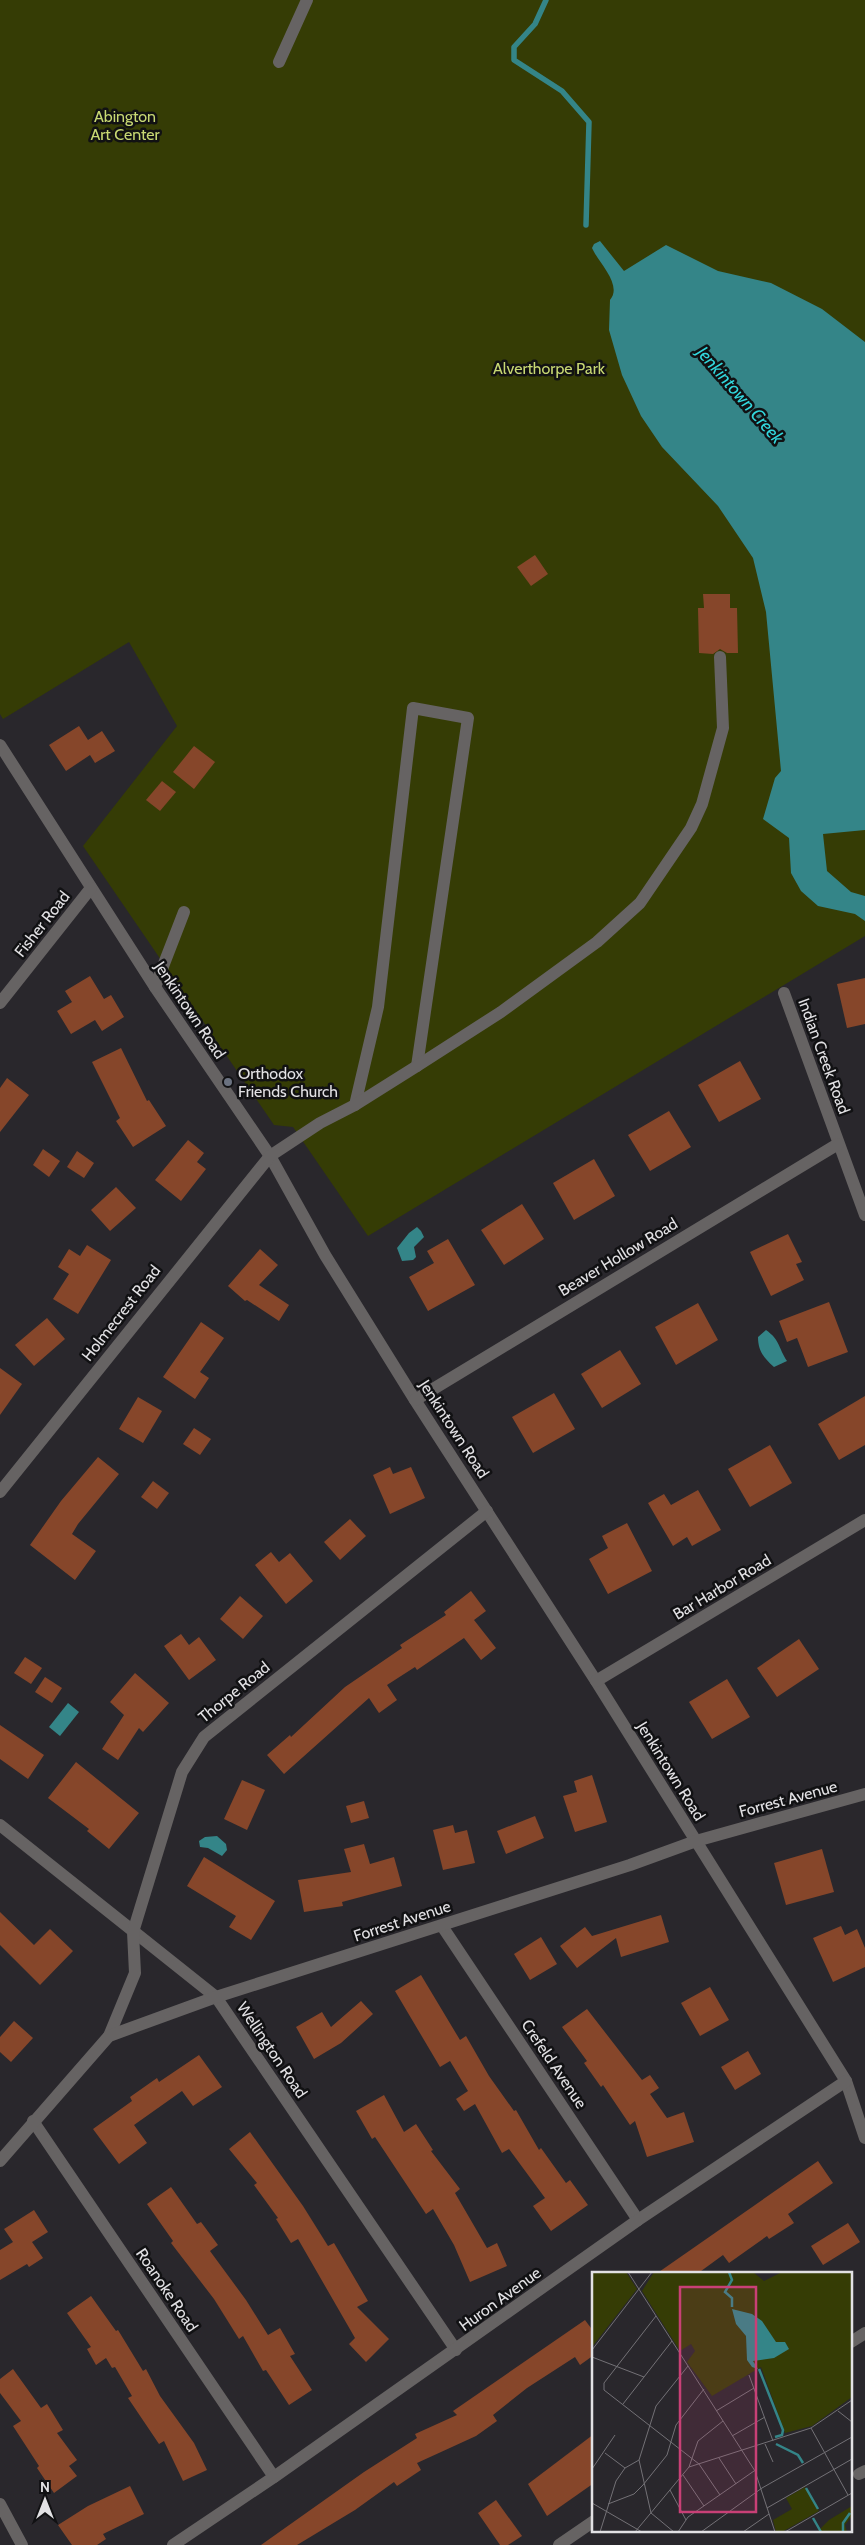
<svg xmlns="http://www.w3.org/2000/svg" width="865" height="2545" viewBox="0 0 865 2545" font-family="Cabin,sans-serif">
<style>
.green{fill:#353c05}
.water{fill:#348588}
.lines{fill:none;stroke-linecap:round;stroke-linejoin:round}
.stream{stroke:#348588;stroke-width:5.5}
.building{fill:#86462a}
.minor{stroke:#666363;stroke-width:12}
.worship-dot{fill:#6b7280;stroke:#111113;stroke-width:2}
.labels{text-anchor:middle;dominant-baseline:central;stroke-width:5;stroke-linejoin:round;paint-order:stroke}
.park-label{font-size:16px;fill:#c8d873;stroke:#111113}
.street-label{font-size:16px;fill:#e2e1e4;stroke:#111113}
.poi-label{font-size:16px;fill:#e2e1e4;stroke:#111113;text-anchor:start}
.water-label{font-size:18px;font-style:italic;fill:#32d7dd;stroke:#111113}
.inset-river{fill:none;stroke:#348588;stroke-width:2.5}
.inset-road{fill:none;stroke:#737176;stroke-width:1}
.view{fill:#c84076;fill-opacity:0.15;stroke:#c84076;stroke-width:2.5}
.inset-edge{fill:none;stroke:#e2e1e4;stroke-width:2.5}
</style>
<rect width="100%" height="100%" fill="#29272c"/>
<polygon class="green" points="0,0 865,0 865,936 368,1236 293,1127 274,1125 83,846 177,726 129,642 3,719 0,714"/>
<g class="water">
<path d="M600,241L624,271L666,245L718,271L771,283L822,309L865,342V830L823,834L827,871L851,892L865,896V921L855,914L818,906L801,891L791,873L789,838L763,819L775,778L781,771L766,612L753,558L718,506L662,447L641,416L622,375L609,330L610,300C623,285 598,262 592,248L594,244Z"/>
<polygon points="417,1227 421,1231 424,1237 414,1247 416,1257 413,1260 402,1261 397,1248 409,1233"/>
<path d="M766,1330C780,1340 778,1347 787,1361L774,1367C764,1358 758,1351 758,1337Z"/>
<polygon points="68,1703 79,1712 60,1736 49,1727"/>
<polygon points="217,1836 226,1844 227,1850 222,1856 208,1848 200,1847 199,1841 205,1837"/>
</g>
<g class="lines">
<polyline class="stream" points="546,0 535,24 514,47 514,60 562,91 589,122 586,225"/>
</g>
<g class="building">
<polygon points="535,555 548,574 531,586 517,567"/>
<polygon points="703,594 730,594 730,608 737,608 738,653 727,653 720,649 713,654 699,653 698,608 704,608"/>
<polygon points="79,726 88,740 102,731 115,751 95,763 90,755 66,771 49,745"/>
<polygon points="194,746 215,762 194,789 173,772"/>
<polygon points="162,781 176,792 160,811 146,800"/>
<polygon points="90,976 104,999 111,995 124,1017 102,1031 95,1020 71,1034 57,1011 72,1002 65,991"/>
<polygon points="865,978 865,1024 847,1028 837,984"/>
<polygon points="121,1048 147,1101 149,1100 166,1126 133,1147 116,1121 120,1118 92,1062"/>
<polygon points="740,1061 761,1099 719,1122 698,1085"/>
<polygon points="7,1078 29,1095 0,1132 0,1088"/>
<polygon points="669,1111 691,1147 650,1171 628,1135"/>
<polygon points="188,1140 204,1153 197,1162 206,1169 181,1201 155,1180"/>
<polygon points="43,1149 60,1161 49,1177 33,1165"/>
<polygon points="77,1151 94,1163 84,1178 67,1167"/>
<polygon points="594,1159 615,1196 574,1220 553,1183"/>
<polygon points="116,1187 136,1208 110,1231 91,1210"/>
<polygon points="522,1204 544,1239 504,1265 481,1230"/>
<polygon points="788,1234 802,1262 796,1264 804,1280 771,1296 750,1252"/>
<polygon points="448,1239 475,1285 428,1311 409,1277 434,1263 427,1251"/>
<polygon points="87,1245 111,1260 78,1314 53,1299 69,1274 58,1267 69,1249 80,1256"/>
<polygon points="260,1249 278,1265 259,1285 289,1305 279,1321 247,1300 245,1301 228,1286"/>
<polygon points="829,1302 848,1352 808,1367 797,1338 787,1342 779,1321"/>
<polygon points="698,1303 718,1340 676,1365 655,1327"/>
<polygon points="47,1318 65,1339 34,1366 15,1345"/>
<polygon points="201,1322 224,1338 200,1372 209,1378 195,1399 163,1377"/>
<polygon points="620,1350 641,1384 602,1408 581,1374"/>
<polygon points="0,1368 22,1384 0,1415"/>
<polygon points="554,1393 575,1429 533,1453 512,1417"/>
<polygon points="865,1396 865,1445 839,1460 818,1424"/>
<polygon points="138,1397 162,1411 143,1443 119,1429"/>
<polygon points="194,1428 211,1439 200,1455 183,1444"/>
<polygon points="770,1445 792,1483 750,1507 728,1469"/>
<polygon points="98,1457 119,1474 78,1524 72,1534 96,1551 75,1580 30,1545 61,1501"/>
<polygon points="390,1467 393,1474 411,1467 425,1498 390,1514 373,1475"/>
<polygon points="153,1481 169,1493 157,1509 141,1497"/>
<polygon points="698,1490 721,1530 692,1546 687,1537 673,1546 648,1503 664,1494 671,1505"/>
<polygon points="350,1519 366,1536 340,1560 324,1542"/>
<polygon points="627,1523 652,1571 608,1594 589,1559 608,1548 602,1536"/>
<polygon points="271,1552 279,1562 290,1553 313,1581 286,1604 255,1565"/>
<polygon points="471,1591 486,1611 474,1620 496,1648 481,1660 464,1638 417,1670 415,1667 387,1685 397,1700 379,1713 369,1698 284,1774 267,1755 290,1735 291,1737 345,1687 402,1648 400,1645 446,1615 444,1612"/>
<polygon points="240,1596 263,1616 243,1639 220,1619"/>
<polygon points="181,1634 189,1645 199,1637 216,1660 189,1680 164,1646"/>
<polygon points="799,1639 819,1669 777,1697 757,1668"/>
<polygon points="25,1657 42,1668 31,1684 14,1673"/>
<polygon points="135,1673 169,1703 143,1732 139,1728 118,1760 102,1749 124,1715 110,1702"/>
<polygon points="45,1677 62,1688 52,1703 35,1692"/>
<polygon points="727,1679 750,1717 712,1739 689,1702"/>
<polygon points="0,1725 44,1755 28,1779 0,1759"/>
<polygon points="76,1762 139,1813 109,1849 87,1831 89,1829 48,1798"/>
<polygon points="592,1775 607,1822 575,1832 563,1796 577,1792 574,1781"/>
<polygon points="242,1780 265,1790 247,1830 224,1819"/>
<polygon points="364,1801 369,1818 351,1823 346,1806"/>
<polygon points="535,1816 544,1838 506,1854 497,1831"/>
<polygon points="453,1825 455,1833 467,1830 475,1863 443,1870 433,1830"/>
<polygon points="364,1844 370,1864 394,1857 402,1886 342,1902 343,1906 304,1912 298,1880 351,1872 344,1849"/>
<polygon points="822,1849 834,1892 786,1905 774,1863"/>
<polygon points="204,1857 275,1901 251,1940 229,1927 236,1916 187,1886"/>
<polygon points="0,1912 34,1945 50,1929 73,1951 40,1985 0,1945"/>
<polygon points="661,1915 669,1942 621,1957 616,1938 577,1968 560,1946 585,1927 592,1936"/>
<polygon points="841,1926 845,1935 857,1929 865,1948 865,1967 833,1982 813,1938"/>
<polygon points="541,1937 557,1964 530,1980 514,1954"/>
<polygon points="421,1975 460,2040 466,2036 489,2076 514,2111 516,2110 539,2150 541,2148 566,2183 570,2180 588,2205 551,2231 533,2206 545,2198 509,2149 502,2153 475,2104 464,2111 456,2099 468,2091 450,2061 440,2067 395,1991"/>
<polygon points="710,1987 729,2020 700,2036 681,2003"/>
<polygon points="361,2001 373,2014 341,2043 314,2059 296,2027 322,2012 331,2027"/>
<polygon points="587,2009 642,2080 650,2075 659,2088 650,2094 667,2118 684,2112 694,2142 647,2157 635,2121 630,2125 603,2085 601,2087 584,2063 587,2061 562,2027"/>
<polygon points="14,2021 33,2038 11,2062 0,2052 0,2037"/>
<polygon points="748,2051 761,2074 735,2090 721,2067"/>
<polygon points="199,2055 222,2087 193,2106 182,2091 134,2125 147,2143 119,2164 93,2129 132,2101 130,2097 157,2078 159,2082"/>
<polygon points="384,2095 404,2132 416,2124 433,2150 431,2151 460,2189 455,2193 487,2248 497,2243 507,2266 470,2282 454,2245 433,2209 426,2214 375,2137 372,2139 356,2111"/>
<polygon points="250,2132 303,2206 328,2246 334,2243 368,2301 357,2307 389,2339 366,2362 349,2344 355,2338 298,2239 291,2243 276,2219 278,2218 254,2185 257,2183 229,2149"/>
<polygon points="818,2161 833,2183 788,2214 794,2223 769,2239 767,2236 729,2263 723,2255 697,2274 656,2274"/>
<polygon points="171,2187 197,2224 201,2222 218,2245 210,2251 246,2300 268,2335 280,2328 295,2354 290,2356 312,2390 289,2405 266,2370 263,2371 243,2336 239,2339 214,2299 171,2243 173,2241 147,2204"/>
<polygon points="34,2210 48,2232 32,2242 43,2258 29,2267 27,2264 0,2280 0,2250 13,2242 4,2229"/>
<polygon points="848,2223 860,2242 823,2265 811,2246"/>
<polygon points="91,2296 116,2331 118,2330 143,2371 146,2369 160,2396 194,2443 207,2470 183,2481 164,2441 159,2444 128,2398 132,2396 115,2367 112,2368 106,2358 96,2365 87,2349 91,2347 67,2313"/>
<polygon points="585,2320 594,2332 594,2355 580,2365 575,2357 527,2388 493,2415 497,2421 476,2436 417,2463 421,2470 397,2486 394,2482 355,2510 297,2545 261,2545 364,2472 417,2438 415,2434 457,2415 453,2411"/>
<polygon points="13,2369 41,2408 47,2404 63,2430 57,2433 77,2460 69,2466 77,2476 54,2493 37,2468 39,2466 13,2426 21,2421 0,2393 0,2379"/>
<polygon points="594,2434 594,2483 547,2516 528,2484"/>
<polygon points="130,2486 144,2514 103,2534 106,2539 97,2545 72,2545 58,2525 88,2506"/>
<polygon points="496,2500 522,2536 508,2545 500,2545 478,2513"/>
</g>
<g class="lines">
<g class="minor">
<polyline points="279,62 307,0"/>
<polyline points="0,745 155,987 270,1156 325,1255 415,1400 596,1681 846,2081 865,2138"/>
<polyline points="155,987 184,912"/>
<polyline points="784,993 865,1215"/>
<polyline points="0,1003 91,888"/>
<polyline points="355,1105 378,1007 413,708 468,718 417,1066"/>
<polyline points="415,1400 838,1144"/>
<polyline points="0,1492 270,1156 320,1123 355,1105 417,1066 501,1012 597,942 640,903 691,828 702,804 723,728 720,657"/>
<polyline points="596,1681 865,1520"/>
<polyline points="0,1825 216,1997 456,2350"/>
<polyline points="442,1926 638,2220"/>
<polyline points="109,2036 135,1973 133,1932 182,1772 204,1737 487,1511"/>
<polyline points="33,2121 274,2477"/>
<polyline points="0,2161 109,2036 216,1997 630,1865 696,1841 865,1794"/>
<polyline points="851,2342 865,2333"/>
<polyline points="859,2474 865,2471"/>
<polyline points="0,2504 22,2545"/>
<polyline points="173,2545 274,2477 638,2220 846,2081"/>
<polyline points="559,2545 594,2521"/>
</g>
</g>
<circle class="worship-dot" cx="228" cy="1082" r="5"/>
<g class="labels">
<g class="park-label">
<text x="125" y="116">Abington<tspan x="125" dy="18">Art Center</tspan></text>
<text x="549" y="368">Alverthorpe Park</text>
</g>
<g class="street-label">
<text transform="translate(42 924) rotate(-52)">Fisher Road</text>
<text transform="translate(190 1010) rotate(56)">Jenkintown Road</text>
<text transform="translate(824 1056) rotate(70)">Indian Creek Road</text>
<text transform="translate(618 1257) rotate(-31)">Beaver Hollow Road</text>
<text transform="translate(121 1313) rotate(-52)">Holmecrest Road</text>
<text transform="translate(454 1429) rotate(57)">Jenkintown Road</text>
<text transform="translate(722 1587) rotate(-31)">Bar Harbor Road</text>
<text transform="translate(234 1692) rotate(-39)">Thorpe Road</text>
<text transform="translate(671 1771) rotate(58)">Jenkintown Road</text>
<text transform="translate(788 1799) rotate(-15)">Forrest Avenue</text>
<text transform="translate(402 1921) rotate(-18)">Forrest Avenue</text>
<text transform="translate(272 2050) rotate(56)">Wellington Road</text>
<text transform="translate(554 2064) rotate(56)">Crefeld Avenue</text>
<text transform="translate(167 2290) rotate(56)">Roanoke Road</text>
<text transform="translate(500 2299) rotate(-36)">Huron Avenue</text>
</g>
<g class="poi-label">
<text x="238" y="1073">Orthodox<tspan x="238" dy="18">Friends Church</tspan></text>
</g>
<g class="water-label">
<text transform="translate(740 395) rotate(49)">Jenkintown Creek</text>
</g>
</g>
<g transform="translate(592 2272)">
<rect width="260" height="260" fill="#29272c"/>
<path d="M0,0H34L45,17L0,75ZM62,0H161L172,9L190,0H260V125L220,154L193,161L169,95L120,124L95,90L103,79L99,72L88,79L50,19ZM213,215L227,239L190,260H184L181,248L200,237L194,226ZM260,234V244L253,253L255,260H225L237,248Z" fill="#353c05"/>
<path d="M140,37L160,42L170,49L184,70H193L197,77L182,86L161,89L166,97L160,95L155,88L154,64L144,52Z" fill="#348588"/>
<path class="inset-river" d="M137,0L140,8L133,20L140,26V35M167,97L191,158L190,163L183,165M184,172L206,183L211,191M214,216L226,237M221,246L229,260M251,260V251L258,241"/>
<path class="inset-road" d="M36,0L163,199L183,260M64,44L12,111V118L107,192L128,223M0,78L60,0M0,85L52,105M157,103L181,169M31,132L80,69M124,139L162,116M246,139L260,150M219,156L256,223M140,164L173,145M173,172L181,190M13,181L33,196M127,186L144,212M47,188L59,241L82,260M97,195L106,169L131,149M0,197L23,163M91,203L112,234M78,218L94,248M0,231L50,260M16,232L42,222L51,213L75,183L84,153L112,117M175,236L260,187M8,260L24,209L33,196L47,188L64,134L96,94M43,260L97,195L219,156L260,128M86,260L96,245L162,199M109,260L170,216L260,165M151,260L177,242M193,260L260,221"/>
<path class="view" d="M88,15H164V240H88Z"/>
<rect width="260" height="260" class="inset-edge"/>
</g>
<g transform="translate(45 2500)" stroke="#111113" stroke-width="4" paint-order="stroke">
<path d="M0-4L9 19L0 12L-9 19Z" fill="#e2e1e4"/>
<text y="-8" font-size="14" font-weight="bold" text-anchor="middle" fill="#e2e1e4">N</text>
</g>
</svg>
